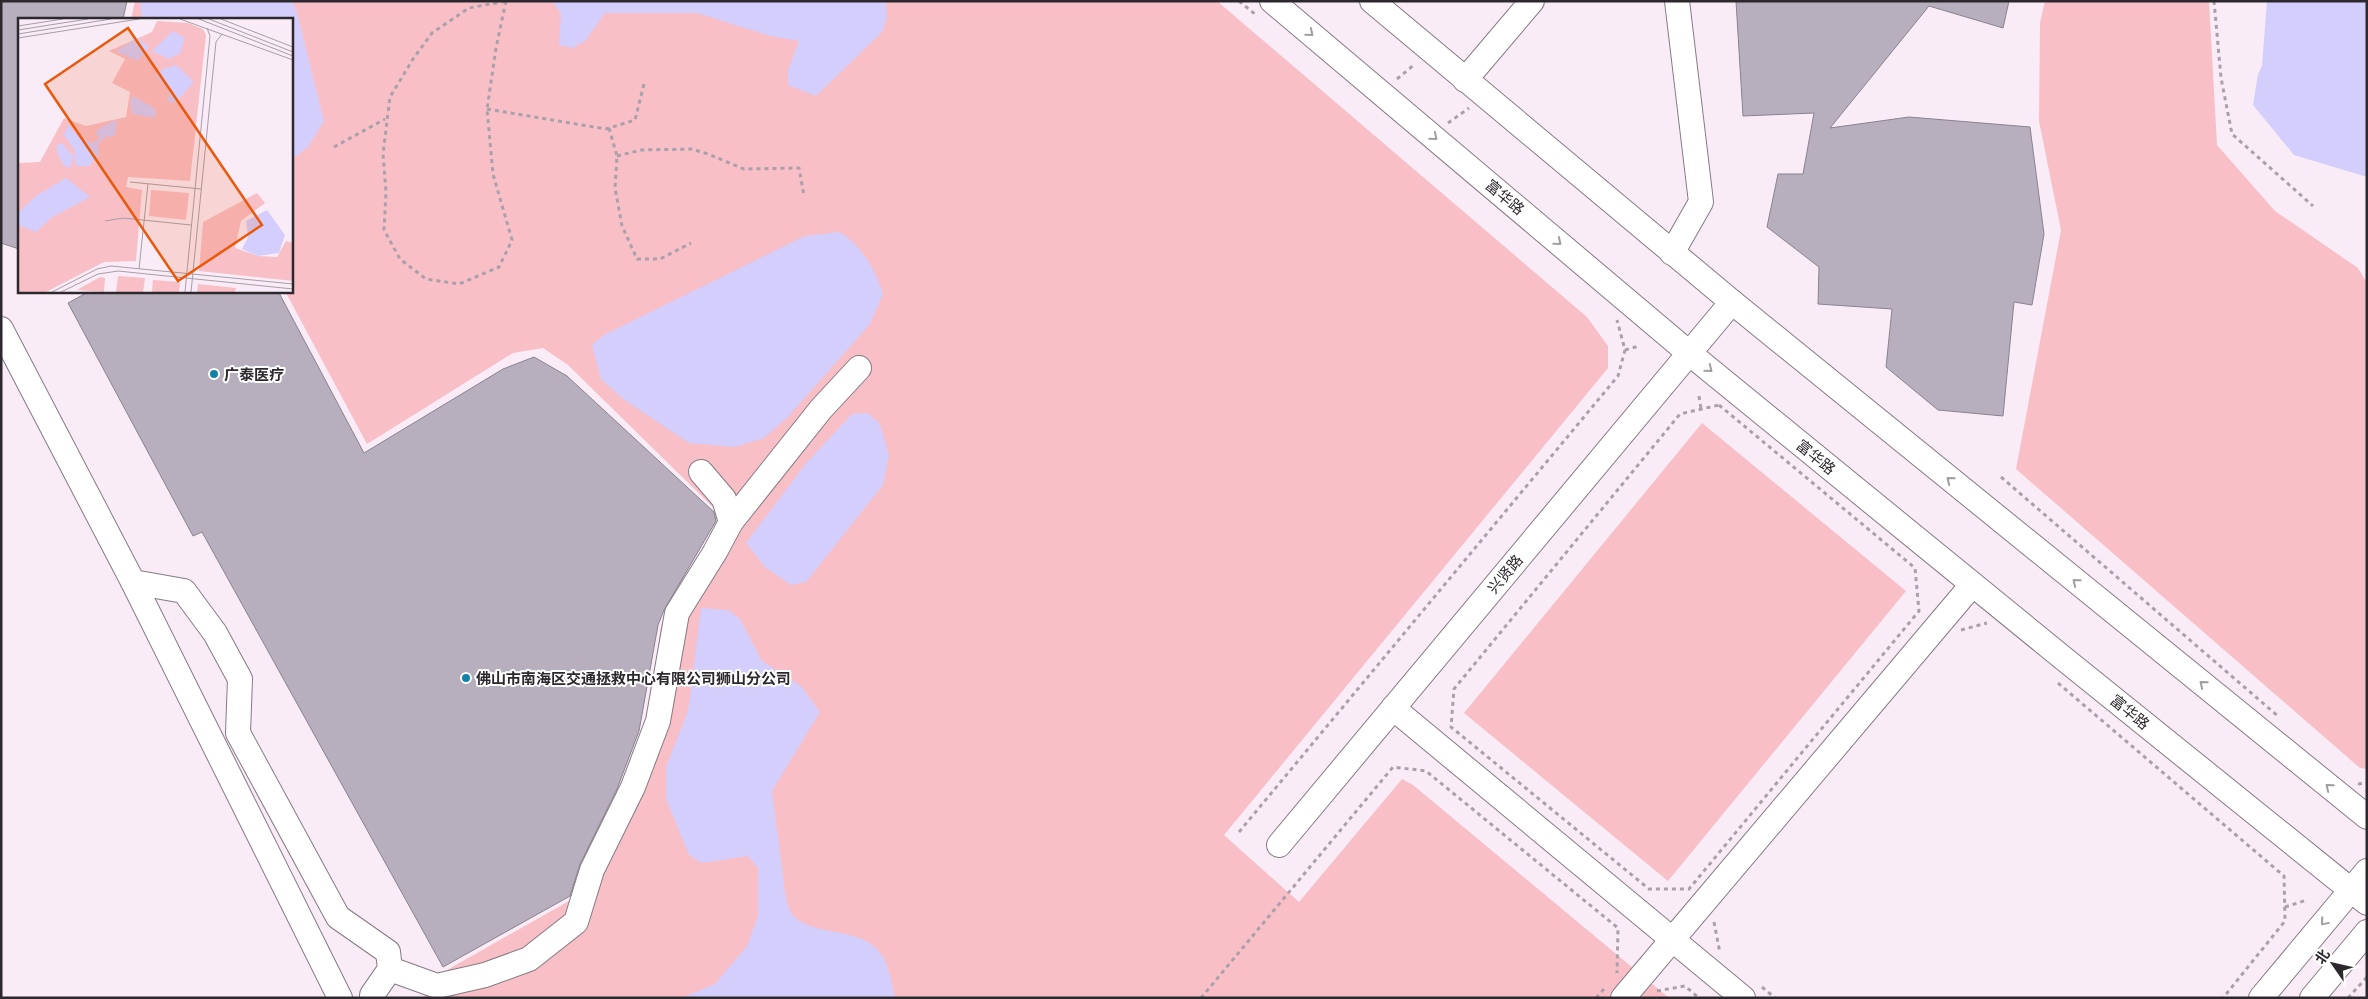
<svg xmlns="http://www.w3.org/2000/svg" width="2368" height="999" viewBox="0 0 2368 999" font-family="'PT Sans Narrow','Noto Sans SC',sans-serif">
<style>
.green{fill:#f8bfc7}
.water{fill:#d3cefc}
.building{fill:#b7afbd;stroke:#89828f}
.lines{fill:none;stroke-linecap:round;stroke-linejoin:round}
.minor-casing{stroke:#857a84;stroke-width:26}
.path{stroke:#aaa0a9;stroke-width:3;stroke-dasharray:4 4;stroke-linecap:butt}
.minor{stroke:#fff;stroke-width:24}
.oneway{stroke:#a09ea0}
.poi-dot{fill:#1382a9;stroke:#fefefe;stroke-width:2}
.labels{text-anchor:middle;dominant-baseline:central;stroke-width:4;stroke-linejoin:round;paint-order:stroke}
.street-label{font-size:15px;fill:#2d282d;stroke:#fefefe}
.poi-label{font-size:15px;font-weight:bold;fill:#2d282d;stroke:#fefefe;text-anchor:start}
.inset-road{fill:none;stroke:#a79ea6;stroke-width:1}
.view{fill:#e8590c;fill-opacity:0.15;stroke:#e8590c;stroke-width:2.5}
.inset-edge{fill:none;stroke:#2d282d;stroke-width:2.5}
</style>
<rect width="100%" height="100%" fill="#f9ecf7"/>
<g class="green">
<polygon points="135,1 1217,1 1587,317 1608,346 1608,368 1224,835 1299,902 1402,779 1413,785 1669,998 423,998 447,970 576,897 646,736 661,626 724,523 724,518 568,365 543,348 513,353 367,444 285,291 291,291 291,19 131,19"/>
<polygon points="2045,1 2209,1 2217,145 2275,211 2358,268 2367,283 2367,769 2360,768 2016,469 2061,230 2039,121 2040,23"/>
<polygon points="1702,423 1906,591 1668,881 1464,713"/>
</g>
<g class="water">
<polygon points="140,1 292,1 297,13 324,121 308,147 291,160 291,19 142,19"/>
<polygon points="552,1 886,1 887,17 882,32 816,96 788,85 788,70 799,41 770,36 697,13 605,13 586,40 573,48 559,45 561,14"/>
<polygon points="2267,1 2367,1 2367,177 2294,155 2253,105 2258,74 2262,66"/>
<path d="M839,232C861,244 876,271 883,294L870,324L787,418L764,438L735,447L689,443L623,399L601,379L592,345L604,335L805,236Z"/>
<polygon points="868,413 880,424 889,455 883,485 806,582 791,585 765,567 746,543 807,462 852,414"/>
<path d="M701,608L728,610L740,619L762,661L801,686L820,712L772,791L786,899C788,904 789,910 792,914C809,936 855,927 876,948C889,960 891,981 895,998H682L715,984L747,946L758,916V868L748,856L702,863L689,855L666,799V767L688,711Z"/>
</g>
<g class="building">
<polygon points="1,1 127,1 123,19 19,19 19,249 1,243"/>
<polygon points="1736,1 2009,1 2003,28 1929,6 1830,128 1909,117 2030,127 2044,234 2032,305 2014,302 2003,416 1938,410 1886,367 1892,309 1818,304 1819,267 1767,227 1778,174 1803,174 1814,113 1743,116"/>
<polygon points="90,291 278,291 364,453 503,369 534,357 567,376 714,512 716,521 664,610 658,625 639,731 617,789 580,864 570,896 443,967 202,532 193,536 68,303"/>
</g>
<g class="lines">
<g class="minor-casing">
<g id="minor">
<polyline points="1272,1 1689,353 2063,658 2367,903"/>
<polyline points="1372,1 1732,302 2367,817"/>
<polyline points="1465,80 1532,1"/>
<polyline points="1672,253 1701,202 1677,1"/>
<polyline points="1,329 133,582 340,998"/>
<polyline points="731,522 821,409 859,368"/>
<polyline points="133,582 184,591 215,633 240,679 238,733 338,917 388,952 390,969 372,995 372,998"/>
<polyline points="1393,708 1743,998"/>
<polyline points="1279,845 1732,302"/>
<polyline points="390,969 437,986 485,975 529,959 576,922 592,870 633,787 658,721 677,613 715,552 731,522 724,499 701,472"/>
<polyline points="1623,998 1972,585"/>
<polyline points="2261,998 2367,871"/>
<polyline points="2312,998 2367,932"/>
</g>
</g>
<g class="path">
<polygon points="506,1 496,48 487,109 493,174 512,240 499,267 459,284 426,279 400,259 384,230 386,192 383,154 390,97 413,59 432,33 469,8"/>
<polyline points="1239,1 1256,15"/>
<polyline points="2214,1 2221,78 2232,134 2313,206"/>
<polyline points="1397,79 1415,64"/>
<polyline points="487,109 606,129 635,120 644,84"/>
<polyline points="1448,123 1469,108"/>
<polyline points="609,128 617,156 615,188 622,226 637,259 660,259 691,243"/>
<polyline points="334,147 385,119"/>
<polyline points="617,156 641,150 692,149 708,154 744,169 799,168 804,196"/>
<polyline points="1625,350 1639,346"/>
<polyline points="1699,396 1701,409"/>
<polygon points="1719,405 1915,568 1919,611 1689,889 1649,889 1451,727 1454,689 1680,414"/>
<polyline points="2001,477 2279,717"/>
<polyline points="1961,630 1987,623"/>
<polyline points="2058,683 2284,876 2285,921 2223,998"/>
<polyline points="2358,784 2367,783"/>
<polyline points="1239,832 1618,376 1625,350 1617,320"/>
<polyline points="2285,907 2307,900"/>
<polyline points="1714,922 1720,953"/>
<polyline points="1762,987 1775,998"/>
<polyline points="1657,991 1685,986 1699,998"/>
<polyline points="1201,998 1393,767 1426,771 1618,928 1617,973"/>
<polyline points="1596,998 1604,989"/>
<polyline points="2348,998 2367,977"/>
</g>
<use href="#minor" class="minor"/>
</g>
<defs><path id="oneway-chevron" d="M-2-3.5L2.5 0L-2 3.5" fill="none" stroke-width="1.6" stroke-linecap="round" stroke-linejoin="round" transform="scale(1.25)"/></defs>
<g class="oneway">
<use href="#oneway-chevron" transform="translate(1310 33) rotate(40)"/>
<use href="#oneway-chevron" transform="translate(1434 137) rotate(40)"/>
<use href="#oneway-chevron" transform="translate(1558 242) rotate(40)"/>
<use href="#oneway-chevron" transform="translate(1709 369) rotate(39)"/>
<use href="#oneway-chevron" transform="translate(1950 480) rotate(-141)"/>
<use href="#oneway-chevron" transform="translate(2076 582) rotate(-141)"/>
<use href="#oneway-chevron" transform="translate(2203 684) rotate(-141)"/>
<use href="#oneway-chevron" transform="translate(2329 787) rotate(-141)"/>
<use href="#oneway-chevron" transform="translate(2324 922) rotate(130)"/>
</g>
<g class="poi-dot">
<circle cx="214" cy="374" r="5"/>
<circle cx="466" cy="678" r="5"/>
</g>
<g class="labels">
<g class="street-label">
<text transform="translate(1505 197) rotate(40)">富华路</text>
<text transform="translate(1816 457) rotate(39)">富华路</text>
<text transform="translate(1505 574) rotate(-50)">兴贤路</text>
<text transform="translate(2130 712) rotate(39)">富华路</text>
</g>
<g class="poi-label">
<text x="224" y="374">广泰医疗</text>
<text x="476" y="678">佛山市南海区交通拯救中心有限公司狮山分公司</text>
</g>
</g>
<g transform="translate(18 18)">
<rect width="275" height="275" fill="#f9ecf7"/>
<path d="M139,3L170,5L185,11L188,17L172,163L110,159L108,169L124,172L118,243L86,244L28,274H0V145L22,144L46,100L68,108L108,99L112,74L94,65L107,41L91,33L134,14ZM133,172L171,175L168,202L131,198ZM239,175L247,185L223,203L217,230L240,238L259,239L268,223L275,225V263L181,253L185,204ZM100,258L127,260L125,274H98ZM82,259L87,260L86,274L59,272ZM135,262L162,264L161,274H134ZM180,266L218,270L217,274H179Z" fill="#f8bfc7"/>
<path d="M155,13L167,20L162,35L151,41L134,33ZM119,20L131,29L119,43L98,33ZM158,47L176,64L157,85L148,83L152,78L149,68L138,59L145,51ZM115,78L136,90L138,94L136,100L114,96L112,84ZM99,102L97,118L88,119L80,126L81,136L71,148H58L56,131L46,117L50,107L61,119L74,125L81,122L78,115L81,110ZM44,125L56,139L52,150L45,147L39,134V127ZM48,160L72,179L33,200L18,214L0,207V195L4,191L18,178ZM249,192L267,217L261,235L240,238L224,231L230,219L228,203Z" fill="#d3cefc"/>
<path class="inset-road" d="M162,1L275,42M181,1L275,38M191,1L275,34M203,1L275,29M0,8L45,1M0,12L70,1M0,16L93,1M0,20L121,1M112,164L183,171M87,203L105,200L173,207M121,251L130,166M34,274L79,251L93,248L275,266M43,274L80,256L100,253L275,271M167,274L192,18L189,10M173,274L198,24L204,16"/>
<path class="view" d="M110,10L244,207L160,263L27,66Z"/>
<rect width="275" height="275" class="inset-edge"/>
</g>
<rect width="2368" height="999" fill="none" stroke="#2d282d" stroke-width="5"/>
<g transform="translate(2333 964) rotate(304)" stroke="#fefefe" stroke-width="4" paint-order="stroke">
<path d="M0-4L9 19L0 12L-9 19Z" fill="#2d282d"/>
<text y="-8" font-size="14" font-weight="bold" text-anchor="middle" fill="#2d282d">北</text>
</g>
</svg>
